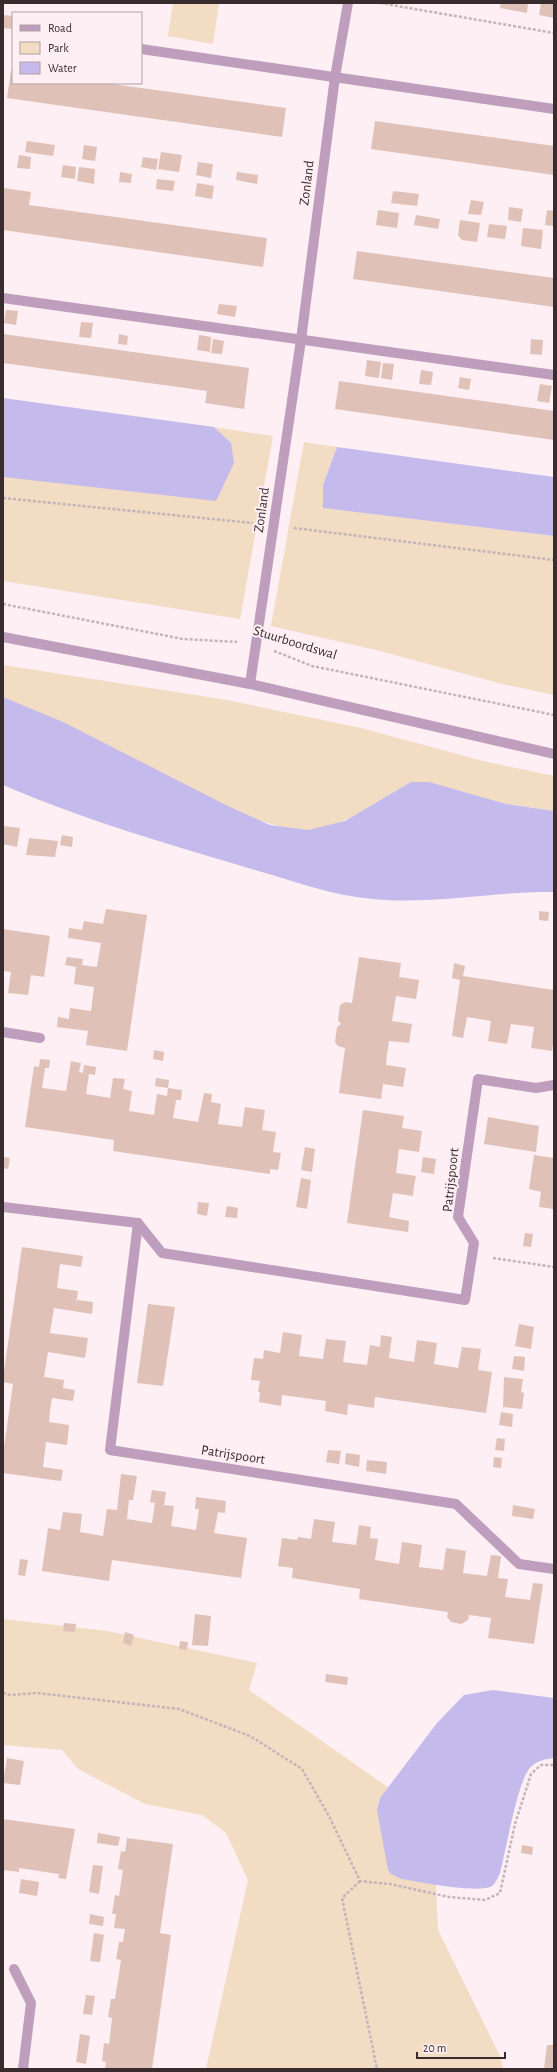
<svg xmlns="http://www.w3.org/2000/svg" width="557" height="2072" viewBox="0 0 557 2072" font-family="'Alegreya Sans',sans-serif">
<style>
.green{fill:#f2dcc3}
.water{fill:#c4bbec}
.building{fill:#e0c1b8}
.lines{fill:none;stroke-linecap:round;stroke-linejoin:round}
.path{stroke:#c2b4b8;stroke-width:2.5;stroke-dasharray:3 2;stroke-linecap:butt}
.minor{stroke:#bf9ebd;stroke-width:10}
.labels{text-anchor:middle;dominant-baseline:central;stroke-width:4;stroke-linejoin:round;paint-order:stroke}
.street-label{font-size:14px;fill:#392c2f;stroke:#fdeff3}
</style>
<rect width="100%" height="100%" fill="#fdeff3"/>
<g class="green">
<polygon points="173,3 219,3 213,44 168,36"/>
<polygon points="214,427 273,436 240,619 3,581 3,477 17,478 231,443"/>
<polygon points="304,442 337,447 323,485 324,508 554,536 554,695 502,684 380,651 271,626"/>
<path d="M3,665L227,700L361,728L483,761L554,776V811L506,804L411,782C383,799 340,830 307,830C257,829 201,792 156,770C106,744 55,719 3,697Z"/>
<polygon points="3,1619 107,1631 257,1663 249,1690 389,1788 378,1802 402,1879 436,1884 438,1930 501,2058 503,2069 206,2069 248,1880 226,1833 202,1815 145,1804 78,1769 62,1750 3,1745"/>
</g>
<g class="water">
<polygon points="3,398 214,427 231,443 234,463 216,501 3,477"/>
<polygon points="337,447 554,477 554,536 323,508 323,485"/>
<path d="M3,697L63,722L228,806L270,825L308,830L345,821L411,782H429L506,804L554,811V892C494,891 433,905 373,899C333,896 294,881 255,870C170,845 84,820 3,785Z"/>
<path d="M493,1690L554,1698V1758C545,1759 535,1761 529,1769C517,1785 506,1850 500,1873C498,1877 496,1883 492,1886C480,1894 419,1882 402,1879L391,1874L388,1870L377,1810L380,1798L437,1723L464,1695Z"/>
</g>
<g class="building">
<polygon points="501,3 528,3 527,13 500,8"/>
<polygon points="541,3 554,3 554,18 539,15"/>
<polygon points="3,15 13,16 13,29 3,28"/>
<polygon points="11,70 13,70 13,83 105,83 286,108 282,137 7,98"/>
<polygon points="375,121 554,146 554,175 371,149"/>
<polygon points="27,141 55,145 53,156 25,152"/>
<polygon points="84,145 97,147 95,161 82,159"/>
<polygon points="161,152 182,155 179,172 158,169"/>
<polygon points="19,155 31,157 30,169 17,168"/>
<polygon points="143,157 158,159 156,170 141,167"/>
<polygon points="198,162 213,164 211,178 196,175"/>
<polygon points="63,165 76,167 75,179 61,177"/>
<polygon points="79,167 95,169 94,184 77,181"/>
<polygon points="120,172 132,174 131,183 119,182"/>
<polygon points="237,172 258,175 257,184 236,180"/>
<polygon points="157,179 175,181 173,191 156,189"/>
<polygon points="197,183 214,186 212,199 195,196"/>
<polygon points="3,188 31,192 29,205 267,238 263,267 3,230"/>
<polygon points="393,191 419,194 417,206 391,203"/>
<polygon points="471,200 484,202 481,215 468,214"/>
<polygon points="509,207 523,209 521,222 508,220"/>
<polygon points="378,210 399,213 397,228 376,225"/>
<polygon points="547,210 554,211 554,226 545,225"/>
<polygon points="416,215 440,219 438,229 414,225"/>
<polygon points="460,220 480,223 477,242 462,240 458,235"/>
<polygon points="489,224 507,226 505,239 487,237"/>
<polygon points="523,228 543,230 541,249 521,246"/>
<polygon points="357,251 554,278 554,307 353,279"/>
<polygon points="219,304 237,306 235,317 217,314"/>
<polygon points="6,310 18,311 16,325 4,323"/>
<polygon points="81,322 93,323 91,338 79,337"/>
<polygon points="3,334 249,368 244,409 205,403 207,391 3,363"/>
<polygon points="119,334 128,336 127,345 118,344"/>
<polygon points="199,335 211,337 210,352 197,350"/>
<polygon points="213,339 224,341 222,354 211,353"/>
<polygon points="531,339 543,340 542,355 530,354"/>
<polygon points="367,360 381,362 379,378 365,376"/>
<polygon points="383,363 394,364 392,380 381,378"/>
<polygon points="421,370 433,372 431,385 419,384"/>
<polygon points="460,377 471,379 469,390 458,388"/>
<polygon points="339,381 554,411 554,440 335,409"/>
<polygon points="540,384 552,386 549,403 537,401"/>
<polygon points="3,826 20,828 17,847 3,844"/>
<polygon points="62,835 73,837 72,847 60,845"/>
<polygon points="29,838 58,841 55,857 26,855"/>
<polygon points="106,909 147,915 127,1051 86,1045 88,1031 57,1027 58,1017 69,1019 70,1008 91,1011 94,987 74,984 76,967 65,965 67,957 83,959 82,965 97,967 101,943 68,938 69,928 82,930 84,921 103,924"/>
<polygon points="539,911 549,912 548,921 539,920"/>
<polygon points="3,929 50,936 44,977 31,975 28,995 8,993 11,972 3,971"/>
<polygon points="359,957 401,963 399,977 419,980 416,999 396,996 392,1021 412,1024 409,1043 389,1041 387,1054 386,1065 406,1068 403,1087 383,1084 381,1099 339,1093 345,1048 338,1046 335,1042 337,1027 341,1024 338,1020 340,1005 345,1002 352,1003"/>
<polygon points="454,963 465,966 463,976 554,990 554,1037 552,1051 531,1048 534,1027 511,1024 507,1044 488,1041 491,1021 467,1017 463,1038 452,1036 460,980 452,978"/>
<polygon points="154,1050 164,1052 163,1061 153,1059"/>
<polygon points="40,1059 50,1060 49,1068 45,1068 42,1088 66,1091 71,1061 81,1063 79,1072 83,1073 84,1065 96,1067 95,1075 89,1074 86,1094 110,1098 113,1078 125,1079 123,1089 132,1091 129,1111 154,1115 157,1094 167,1096 168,1088 182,1090 181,1100 176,1100 173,1118 198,1122 204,1093 212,1094 211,1102 221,1104 218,1124 242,1127 245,1107 265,1110 262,1130 276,1132 273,1152 281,1153 278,1170 270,1169 270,1174 113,1151 114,1140 25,1127 34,1066 39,1067"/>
<polygon points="156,1078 169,1080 168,1088 155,1086"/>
<polygon points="363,1110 404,1116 402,1128 422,1131 419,1152 399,1149 396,1173 416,1176 414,1186 413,1196 393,1193 389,1217 409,1221 408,1232 347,1223"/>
<polygon points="488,1117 539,1126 536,1152 484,1144"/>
<polygon points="305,1147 315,1149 312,1172 301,1170"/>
<polygon points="534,1155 554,1158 554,1209 539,1207 541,1192 529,1189"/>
<polygon points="3,1157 10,1158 8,1169 3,1168"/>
<polygon points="423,1157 436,1159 434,1174 421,1172"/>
<polygon points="301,1178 311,1180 307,1209 296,1207"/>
<polygon points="198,1202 209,1203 207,1216 197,1214"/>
<polygon points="227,1206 238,1208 237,1218 225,1217"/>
<polygon points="525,1233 533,1234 531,1247 523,1246"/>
<polygon points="22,1247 83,1256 81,1267 60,1264 57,1288 78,1291 76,1304 77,1300 93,1302 92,1314 54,1308 50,1333 88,1338 85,1358 48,1352 44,1377 64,1380 63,1388 75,1390 73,1401 52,1398 50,1411 49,1422 69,1425 67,1445 46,1442 43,1467 63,1470 61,1481 3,1473 3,1454 13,1384 3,1382 3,1378"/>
<polygon points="148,1304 175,1307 163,1386 137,1383"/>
<polygon points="519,1324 534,1327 531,1349 515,1346"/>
<polygon points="283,1332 302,1335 299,1356 323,1359 326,1339 346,1341 343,1362 367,1365 370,1345 380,1347 381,1335 392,1337 389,1358 414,1362 417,1340 437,1343 434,1364 458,1368 462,1347 481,1349 478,1370 492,1372 486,1413 375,1397 374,1408 348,1404 347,1415 325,1411 326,1401 282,1395 281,1406 259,1402 260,1392 258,1392 260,1381 251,1380 254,1358 263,1359 264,1350 280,1353"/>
<polygon points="514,1356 525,1357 524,1371 512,1369"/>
<polygon points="504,1377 523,1379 521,1392 524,1393 522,1409 503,1407"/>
<polygon points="501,1412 513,1414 512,1427 499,1425"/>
<polygon points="497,1438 505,1439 504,1451 495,1450"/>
<polygon points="328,1450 341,1451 339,1464 326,1462"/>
<polygon points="346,1453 360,1455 359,1467 345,1464"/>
<polygon points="494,1457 502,1458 501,1468 493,1467"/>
<polygon points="367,1460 387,1462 386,1474 366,1471"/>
<polygon points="121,1474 137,1476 133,1500 129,1500 127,1519 152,1523 155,1503 150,1502 152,1490 166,1492 164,1505 174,1506 171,1526 196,1530 199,1509 195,1509 196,1497 226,1501 225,1513 218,1512 214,1533 247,1538 241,1578 112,1560 109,1581 42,1571 48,1528 60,1530 63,1512 82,1514 80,1532 103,1536 107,1509 117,1510"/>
<polygon points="513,1505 535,1509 533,1519 512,1516"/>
<polygon points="314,1519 335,1522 332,1542 356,1545 359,1525 371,1527 370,1538 378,1539 375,1560 399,1564 402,1542 422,1545 419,1567 443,1570 446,1548 466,1551 463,1573 487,1576 491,1555 501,1556 498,1578 508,1579 505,1597 530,1600 533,1583 543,1584 534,1644 488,1638 491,1618 469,1615 468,1620 461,1624 451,1622 447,1617 448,1612 359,1599 360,1589 292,1578 293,1568 278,1566 282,1538 297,1540 298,1537 311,1539"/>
<polygon points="20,1559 28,1560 25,1576 18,1575"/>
<polygon points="195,1614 211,1616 208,1646 192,1645"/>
<polygon points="64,1623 76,1624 75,1632 63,1631"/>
<polygon points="125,1632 134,1635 131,1646 123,1643"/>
<polygon points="180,1641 188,1642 187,1650 179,1649"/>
<polygon points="326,1674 348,1677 347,1685 325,1682"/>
<polygon points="7,1758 24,1761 20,1785 3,1783"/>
<polygon points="3,1819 75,1829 66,1879 58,1878 59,1874 19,1868 19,1872 3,1870"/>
<polygon points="98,1833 120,1837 118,1846 97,1843"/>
<polygon points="127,1838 173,1844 160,1933 171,1935 152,2069 105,2069 106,2062 102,2061 104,2043 109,2044 112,2018 108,2017 111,1999 115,1999 121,1960 116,1959 119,1942 123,1942 125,1929 114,1928 116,1914 112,1914 115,1895 119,1896 123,1870 118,1869 121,1851 125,1852"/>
<polygon points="522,1845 533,1847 532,1855 521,1853"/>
<polygon points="93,1865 103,1866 99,1894 89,1892"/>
<polygon points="21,1879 39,1882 37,1896 19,1893"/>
<polygon points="90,1914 104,1917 103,1926 89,1924"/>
<polygon points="94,1933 104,1935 100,1962 90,1961"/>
<polygon points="86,1995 95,1996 92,2015 83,2014"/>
<polygon points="80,2034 90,2036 86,2064 76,2062"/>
<polygon points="547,2045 554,2045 554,2069 544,2069"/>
</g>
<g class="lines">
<g class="path">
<polyline points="380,3 554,33"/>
<polyline points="3,498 253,523"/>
<polyline points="294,528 554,560"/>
<polyline points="3,604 183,639 237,642"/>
<polyline points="274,651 312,666 554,715"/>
<polyline points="493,1258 554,1267"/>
<polyline points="3,1693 10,1695 37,1693 179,1709 250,1736 302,1769 329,1816 360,1881 390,1884 449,1897 485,1900 500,1893 515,1824 531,1774 541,1765 554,1765"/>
<polyline points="360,1881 342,1898 377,2069"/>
</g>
<g class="minor">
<polyline points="141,49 554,109"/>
<polyline points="3,298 554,375"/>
<polyline points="3,637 250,684 554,754"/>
<polyline points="250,684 301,340 335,77 348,3"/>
<polyline points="3,1032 40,1038"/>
<polyline points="3,1207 138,1223 162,1253 465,1300 474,1243 458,1217 478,1079 536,1088 554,1085"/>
<polyline points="138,1223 110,1450 456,1504 519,1564 554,1569"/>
<polyline points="14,1969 31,2003 23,2069"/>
</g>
</g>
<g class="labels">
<g class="street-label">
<text transform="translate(307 183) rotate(-83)">Zonland</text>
<text transform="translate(262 510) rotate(-82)">Zonland</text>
<text transform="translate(295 643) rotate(17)">Stuurboordswal</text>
<text transform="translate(451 1180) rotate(-84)">Patrijspoort</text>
<text transform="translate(233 1455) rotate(9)">Patrijspoort</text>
</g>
</g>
<rect width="557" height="2072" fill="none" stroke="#392c2f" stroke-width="8"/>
<rect x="12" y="12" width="130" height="72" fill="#fdeff3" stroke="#afa1a5"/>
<rect x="20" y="25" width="20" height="6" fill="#bf9ebd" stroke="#afa1a5"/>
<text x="48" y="32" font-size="12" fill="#392c2f">Road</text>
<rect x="20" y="42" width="20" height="12" fill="#f2dcc3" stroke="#afa1a5"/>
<text x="48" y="52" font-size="12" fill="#392c2f">Park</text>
<rect x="20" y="62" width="20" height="12" fill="#c4bbec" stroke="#afa1a5"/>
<text x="48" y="72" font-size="12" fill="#392c2f">Water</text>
<path d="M417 2052v6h88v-6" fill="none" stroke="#392c2f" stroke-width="2"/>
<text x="423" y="2052" font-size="12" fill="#392c2f" stroke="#fdeff3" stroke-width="3" paint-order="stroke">20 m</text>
</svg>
